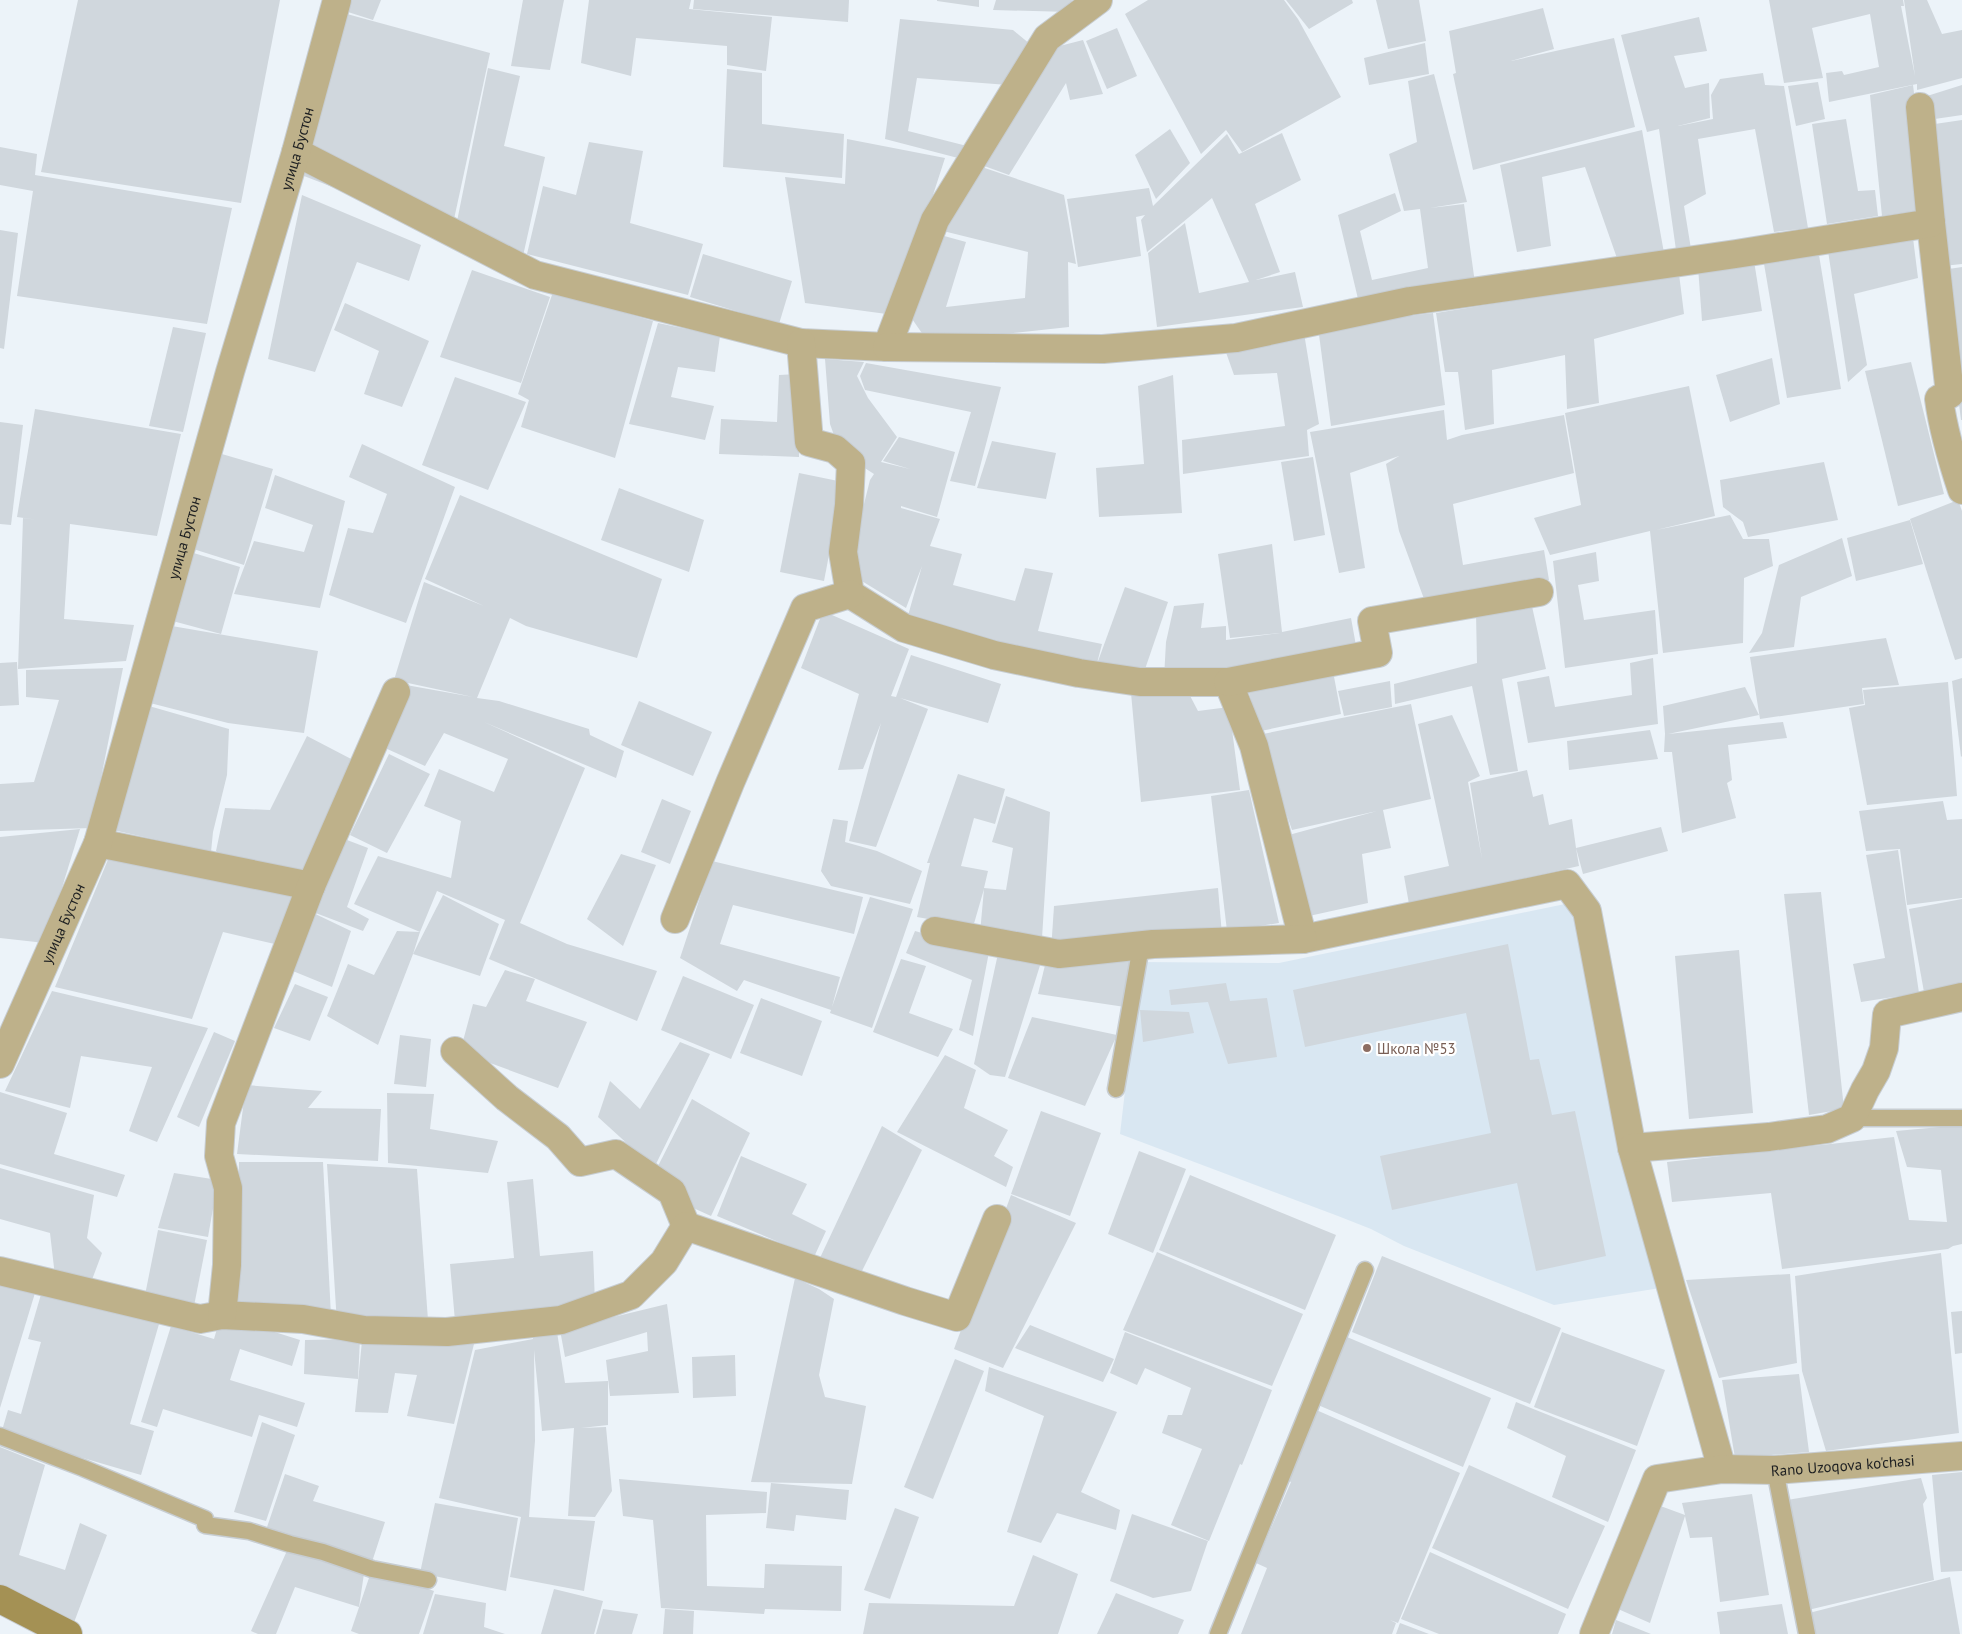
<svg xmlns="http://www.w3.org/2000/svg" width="1962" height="1634" viewBox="0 0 1962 1634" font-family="'PT Sans',sans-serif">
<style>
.built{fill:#d9e7f2}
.building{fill:#d0d7dd}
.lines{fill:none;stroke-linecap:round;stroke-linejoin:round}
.lane-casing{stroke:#c7cdd2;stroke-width:19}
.street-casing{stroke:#c7cdd2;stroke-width:30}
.secondary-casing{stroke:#c7cdd2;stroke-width:30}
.lane{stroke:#beb18a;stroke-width:16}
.street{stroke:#beb18a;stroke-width:28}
.secondary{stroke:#a49154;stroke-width:28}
.education-dot{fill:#8d6e63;stroke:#fff;stroke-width:2}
.labels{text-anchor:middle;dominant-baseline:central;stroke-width:4.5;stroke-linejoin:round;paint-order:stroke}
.street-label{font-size:15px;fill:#1d1f21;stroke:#fff}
.education-label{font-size:15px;fill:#785e54;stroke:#fff;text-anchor:start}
</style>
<rect width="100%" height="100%" fill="#ecf3f9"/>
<polygon class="built" points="1570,903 1660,1288 1554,1305 1404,1246 1371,1229 1338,1216 1120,1134 1140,962 1279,963"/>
<g class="building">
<polygon points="78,0 280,0 241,203 41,172"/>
<polygon points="351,0 381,0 373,20 348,12"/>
<polygon points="523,0 564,0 550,70 511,66"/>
<polygon points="589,0 691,0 689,9 772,17 766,71 727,65 727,46 636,38 631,76 581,63"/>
<polygon points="694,0 849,0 848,22 693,9"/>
<polygon points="937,0 979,0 979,7 937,1"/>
<polygon points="996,0 1072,0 1069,12 993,10"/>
<polygon points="1148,0 1284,0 1298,19 1341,97 1242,152 1226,130 1201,154 1125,14"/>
<polygon points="1286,0 1352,0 1353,3 1309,29"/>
<polygon points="1376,0 1419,0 1426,41 1388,49"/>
<polygon points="1769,0 1903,0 1904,6 1901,6 1915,76 1904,0 1927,0 1942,34 1962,30 1962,78 1917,90 1917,84 1829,102 1826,73 1842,71 1844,75 1879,67 1870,14 1812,28 1823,78 1784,83"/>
<polygon points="1543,8 1554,49 1511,61 1614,38 1635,127 1473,170 1453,74 1456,73 1449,31"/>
<polygon points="347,14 490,53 451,233 304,176"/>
<polygon points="1699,17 1707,51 1674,56 1685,88 1709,83 1710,118 1678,126 1713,119 1711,95 1720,79 1763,73 1765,85 1784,86 1808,228 1774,232 1755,129 1698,139 1706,194 1684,206 1691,249 1676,250 1659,129 1647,132 1621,35"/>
<polygon points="900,19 1013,30 1036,49 1008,85 917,78 908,131 967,146 958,158 885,139"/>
<polygon points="1117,28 1137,76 1107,89 1086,41"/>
<polygon points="1083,40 1103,94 1070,100 1066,83 1009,175 976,163 1048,49"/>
<polygon points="1425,43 1429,74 1369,85 1364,58"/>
<polygon points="488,68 520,76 504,146 545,157 523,256 453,241"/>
<polygon points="727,69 762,73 762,124 844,134 842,178 723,167"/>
<polygon points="1434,74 1467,202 1430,208 1464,204 1475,283 1359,303 1338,215 1395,193 1401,211 1360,231 1372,280 1428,268 1420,209 1404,211 1389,154 1417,142 1408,81"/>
<polygon points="1818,82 1825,119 1796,126 1788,86"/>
<polygon points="1913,85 1928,209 1882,216 1870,95"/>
<polygon points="1962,85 1962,115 1928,120 1927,96"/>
<polygon points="1846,119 1858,191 1875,190 1878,216 1827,224 1812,124"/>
<polygon points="1962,120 1962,264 1943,266 1928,125"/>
<polygon points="1170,129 1190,163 1156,199 1135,155"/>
<polygon points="1642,130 1664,253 1618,261 1585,167 1542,177 1551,246 1517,252 1500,165"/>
<polygon points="1282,133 1301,180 1255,204 1280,272 1256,280 1295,272 1303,307 1157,327 1148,253 1185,223 1199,293 1249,282 1212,198 1147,252 1141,220 1145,215 1136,217 1141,256 1078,267 1067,199 1149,188 1153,206 1227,134 1239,154"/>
<polygon points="847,139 945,158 894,315 805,303 785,177 845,184"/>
<polygon points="589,142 643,151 630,223 703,244 688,295 527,254 543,186 576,195"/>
<polygon points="0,147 37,154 35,175 232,208 207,324 17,296 33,191 0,185"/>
<polygon points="973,164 1064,195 1076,264 1068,262 1069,327 928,342 908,313 937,234 966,242 946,307 1025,298 1028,252 935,229"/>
<polygon points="302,195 421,245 409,281 357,262 315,372 268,359"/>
<polygon points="0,230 18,233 4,349 0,348"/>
<polygon points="1913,238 1918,278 1854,294 1867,365 1848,382 1828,251"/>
<polygon points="1818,249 1841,389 1787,398 1763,258"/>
<polygon points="703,254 792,281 779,324 690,297"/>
<polygon points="1754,261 1762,311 1702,321 1698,267"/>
<polygon points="1962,267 1962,420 1961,420 1942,270"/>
<polygon points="472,270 550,297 521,383 440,357"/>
<polygon points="1679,274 1684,314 1594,339 1599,403 1567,409 1565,355 1492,370 1494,424 1465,430 1458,372 1445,372 1436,313"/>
<polygon points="553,292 653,321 615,458 521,427 529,400 518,394"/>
<polygon points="345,303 429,341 402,407 364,394 379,351 334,330"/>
<polygon points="1433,313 1445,405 1331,426 1318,327"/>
<polygon points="658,323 720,336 715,372 678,367 671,397 714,406 705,440 629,424"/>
<polygon points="173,327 206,333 183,432 149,426"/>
<polygon points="1303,327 1319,424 1307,430 1309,456 1183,474 1182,440 1285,426 1277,373 1234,375 1223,344"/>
<polygon points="1772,358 1780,404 1730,422 1716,375"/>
<polygon points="825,359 864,362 857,376 868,398 897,437 881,462 910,469 883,461 899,437 955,452 937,517 901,506 901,508 940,519 930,546 962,554 953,585 1015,601 1025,568 1053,573 1038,631 1102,644 1096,667 907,619 922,566 906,608 847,572 870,480 874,474 840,452 830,424"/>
<polygon points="1911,362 1944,494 1898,506 1865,371"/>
<polygon points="866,363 1001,387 975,486 950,481 971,412 865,390 860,376"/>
<polygon points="798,374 799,457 719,454 721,419 777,422 779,375"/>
<polygon points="1173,375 1182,513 1099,517 1096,468 1144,464 1138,386"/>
<polygon points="455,377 526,402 488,490 422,465"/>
<polygon points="1689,386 1715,516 1656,530 1730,515 1743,539 1769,539 1773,566 1744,578 1743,643 1663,653 1650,531 1550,555 1534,518 1581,505 1565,413"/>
<polygon points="35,409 181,434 157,536 70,524 64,619 134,625 126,661 18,669 23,518 38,520 17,517"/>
<polygon points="1444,410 1447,440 1462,435 1564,415 1574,473 1453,504 1463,565 1544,550 1549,580 1427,607 1399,531 1386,464 1399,456 1350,473 1365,568 1339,573 1310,432"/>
<polygon points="0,422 23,425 11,525 0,524"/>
<polygon points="992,441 1056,453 1046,499 977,488"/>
<polygon points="362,444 455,487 406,623 329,595 348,528 373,533 387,494 349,477"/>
<polygon points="215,452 273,469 244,565 187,547"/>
<polygon points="1313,457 1325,535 1294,541 1281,462"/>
<polygon points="1824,462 1838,520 1748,537 1743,522 1723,507 1720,480"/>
<polygon points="799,473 843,482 824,581 780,572"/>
<polygon points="275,475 345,501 320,608 234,594 254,541 304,552 313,525 265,508"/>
<polygon points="619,488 704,520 689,572 601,540"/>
<polygon points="460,495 662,579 637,658 526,626 510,618 477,698 499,701 589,729 590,735 624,751 616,778 484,722 585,768 520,923 567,944 657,971 637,1021 489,959 505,920 437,891 420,932 354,904 378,856 451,878 461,821 424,806 439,769 494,792 508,759 444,733 425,766 385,748 406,685 473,697 394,680 424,582 484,606 425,579"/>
<polygon points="1958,500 1962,511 1962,658 1955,660 1910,519"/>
<polygon points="1910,520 1923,564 1856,581 1847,538"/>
<polygon points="1842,538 1852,576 1801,597 1794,647 1749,653 1762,633 1779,565"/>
<polygon points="1272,544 1282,632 1351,618 1357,651 1164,678 1166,642 1174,606 1204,603 1201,628 1226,626 1226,640 1280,633 1230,638 1218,554"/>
<polygon points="187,551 240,567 221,634 169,620"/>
<polygon points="1596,552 1599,581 1578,585 1584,620 1655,610 1658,654 1565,668 1553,561"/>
<polygon points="1125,587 1168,602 1143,675 1097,664"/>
<polygon points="1531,602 1546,669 1502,679 1518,771 1490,775 1472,686 1395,704 1394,684 1477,663 1476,613"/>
<polygon points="823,611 909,649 891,696 896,697 911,655 1001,684 988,723 900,698 928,709 876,847 849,841 881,723 863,769 838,770 859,694 801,668"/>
<polygon points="166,625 318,651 304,733 228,723 150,703"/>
<polygon points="1886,638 1899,685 1862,688 1864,704 1760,719 1750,657"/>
<polygon points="1653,658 1658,724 1528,743 1517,682 1549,676 1555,707 1632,695 1630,663"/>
<polygon points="17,662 19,705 0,706 0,663"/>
<polygon points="1332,666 1341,714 1261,731 1247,687"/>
<polygon points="123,668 91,828 0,831 0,784 34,782 59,700 26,697 26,670"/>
<polygon points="1962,678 1962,756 1961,757 1952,681"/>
<polygon points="1390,681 1392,707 1344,716 1338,691"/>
<polygon points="1948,682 1957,796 1867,805 1849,708 1865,705 1863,690"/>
<polygon points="1745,687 1759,715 1668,734 1783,722 1787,738 1728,745 1732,780 1727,783 1736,818 1682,833 1672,752 1664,752 1665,734 1663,706"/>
<polygon points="1187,690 1198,711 1229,707 1240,790 1141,802 1131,693"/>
<polygon points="639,701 712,732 693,776 621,745"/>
<polygon points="1411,704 1431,799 1383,810 1391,848 1362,854 1368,903 1309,916 1285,836 1377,811 1292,830 1269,764 1263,734"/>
<polygon points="149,706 229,729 227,775 213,832 211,852 113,830"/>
<polygon points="1452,715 1480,776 1468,782 1482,859 1470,783 1527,770 1533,797 1543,794 1549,825 1572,819 1576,848 1661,827 1668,851 1583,874 1576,848 1579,866 1409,904 1404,876 1449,866 1418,724"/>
<polygon points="1650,730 1658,759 1569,770 1567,741"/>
<polygon points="307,736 355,761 303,877 231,865 216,851 225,808 270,810"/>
<polygon points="389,754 430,774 387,853 350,835"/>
<polygon points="958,774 1005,789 995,824 974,818 961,866 988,871 984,888 1006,890 1013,848 992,842 1006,796 1050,812 1042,938 980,933 984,889 973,927 917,917 930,863 927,863"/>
<polygon points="1249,790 1279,923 1227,931 1211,796"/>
<polygon points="662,799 691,811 670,864 641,852"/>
<polygon points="1943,801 1947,820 1962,819 1962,898 1907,905 1900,849 1866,851 1859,811"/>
<polygon points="833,819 848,821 845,842 877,851 922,871 910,904 831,886 821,871"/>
<polygon points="80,829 45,943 0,938 0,837"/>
<polygon points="347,840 368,848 347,907 369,919 363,931 313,912"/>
<polygon points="112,850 297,890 279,945 223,932 192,1019 55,987"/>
<polygon points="1898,850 1919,993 1861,1002 1853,964 1885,958 1866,855"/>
<polygon points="621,854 656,865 623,946 587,919"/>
<polygon points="712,861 863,897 854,934 733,905 720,944 840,977 832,1007 870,897 913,909 872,1028 830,1013 831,1010 744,980 737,991 680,958"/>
<polygon points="1218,888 1222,935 1051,951 1054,906"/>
<polygon points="1821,892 1844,1109 1809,1115 1784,894"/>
<polygon points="443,895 499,924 480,976 413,954"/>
<polygon points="1962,899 1962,985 1924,992 1909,909"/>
<polygon points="307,910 351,931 332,987 283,967"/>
<polygon points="397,931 420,932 413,954 378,1045 327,1016 348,964 374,975"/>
<polygon points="915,931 989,952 973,1036 959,1030 972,980 906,953"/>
<polygon points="1508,944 1530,1060 1539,1059 1552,1115 1575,1111 1606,1256 1536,1271 1517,1183 1392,1210 1380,1156 1491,1133 1466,1013 1305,1047 1293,990"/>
<polygon points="999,949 1042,959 1005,1077 990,1075 974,1064"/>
<polygon points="1739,950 1753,1113 1689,1119 1675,956"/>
<polygon points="1133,954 1125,1007 1038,994 1046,961"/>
<polygon points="901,959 926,966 909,1013 953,1029 938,1057 873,1032"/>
<polygon points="505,970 535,979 526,1001 587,1022 558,1088 460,1052 473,1004 486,1007"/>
<polygon points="683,976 754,1005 731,1059 661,1030"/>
<polygon points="1226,983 1230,1001 1267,998 1277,1057 1228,1064 1208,1002 1171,1005 1169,990"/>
<polygon points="295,984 328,997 310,1041 274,1028"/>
<polygon points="52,991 208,1028 157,1142 129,1131 152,1067 81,1056 70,1108 5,1091"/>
<polygon points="761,998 822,1021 802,1076 740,1053"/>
<polygon points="1140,1010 1189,1012 1194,1033 1143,1042"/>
<polygon points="1032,1017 1117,1035 1085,1106 1008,1078"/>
<polygon points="214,1032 235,1041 199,1127 177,1117"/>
<polygon points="400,1035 431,1039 426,1087 394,1084"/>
<polygon points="680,1042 710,1054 654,1168 598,1117 610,1081 640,1109"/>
<polygon points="945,1055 976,1070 964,1108 1008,1130 994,1156 1013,1167 1006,1187 897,1132"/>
<polygon points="246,1085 322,1091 308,1108 381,1109 378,1161 237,1154"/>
<polygon points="0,1092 67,1113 54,1154 125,1175 117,1197 0,1164"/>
<polygon points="387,1093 434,1094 430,1129 498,1141 488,1173 388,1163"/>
<polygon points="692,1099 750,1133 711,1216 691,1207 655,1172"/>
<polygon points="1041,1111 1101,1133 1070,1216 1011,1194"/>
<polygon points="1962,1125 1962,1244 1953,1246 1948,1249 1782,1269 1771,1193 1672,1202 1667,1162 1894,1137 1909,1220 1947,1222 1941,1170 1907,1167 1896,1131"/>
<polygon points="882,1126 922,1150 858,1279 819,1260"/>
<polygon points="1139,1151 1186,1169 1153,1253 1108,1234"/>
<polygon points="741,1156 807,1184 792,1214 826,1231 814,1257 717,1216"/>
<polygon points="239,1162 323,1162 331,1316 236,1311"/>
<polygon points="327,1164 417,1169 428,1320 337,1324"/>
<polygon points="0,1168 94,1195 87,1238 102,1253 90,1285 55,1276 50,1233 0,1219"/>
<polygon points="174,1173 218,1180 208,1237 158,1228"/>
<polygon points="1190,1175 1336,1235 1305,1310 1159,1250"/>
<polygon points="533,1179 540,1256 593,1251 595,1303 455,1321 450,1264 514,1258 507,1182"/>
<polygon points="1011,1195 1076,1223 1003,1368 954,1349"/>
<polygon points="158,1230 207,1240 193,1311 145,1295"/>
<polygon points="1157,1252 1303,1314 1272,1386 1123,1330"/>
<polygon points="1941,1253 1959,1433 1826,1451 1802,1371 1795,1276"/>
<polygon points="1382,1256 1561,1328 1530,1404 1352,1332"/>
<polygon points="1790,1274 1797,1363 1719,1378 1686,1280"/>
<polygon points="795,1278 819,1289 834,1299 819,1375 825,1397 866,1406 852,1484 751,1482"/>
<polygon points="0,1285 35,1293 0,1408"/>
<polygon points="42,1291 159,1324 130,1424 154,1431 141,1475 1,1434 8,1410 21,1414 41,1342 28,1339"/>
<polygon points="667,1304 679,1393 610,1396 606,1360 648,1351 647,1332 565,1357 560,1330"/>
<polygon points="1962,1311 1962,1353 1955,1354 1951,1312"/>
<polygon points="221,1315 300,1340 292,1366 240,1349 230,1380 305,1403 297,1427 259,1415 252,1437 163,1409 157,1427 141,1422 171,1326 214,1339"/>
<polygon points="1030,1325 1114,1359 1103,1382 1015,1348"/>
<polygon points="557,1332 565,1383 608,1381 608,1425 581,1428 606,1427 612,1491 595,1517 568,1516 574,1428 542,1431 534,1350 535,1441 529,1517 595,1521 584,1591 510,1577 521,1517 439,1498 475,1350 533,1339 533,1338"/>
<polygon points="1125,1332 1272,1390 1242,1465 1240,1464 1209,1541 1171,1525 1202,1449 1162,1433 1168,1415 1182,1415 1191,1388 1145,1368 1137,1385 1110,1373"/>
<polygon points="1562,1332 1665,1370 1637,1446 1534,1407"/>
<polygon points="1347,1337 1491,1398 1463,1467 1318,1405"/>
<polygon points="360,1339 358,1379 304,1374 305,1340"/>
<polygon points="362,1341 474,1344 454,1424 407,1416 417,1375 395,1373 388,1413 355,1412"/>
<polygon points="735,1355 736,1396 693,1398 692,1357"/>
<polygon points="955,1359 984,1371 933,1499 904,1487"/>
<polygon points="989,1367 1117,1412 1081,1492 1120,1510 1116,1530 1057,1513 1041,1543 1007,1532 1044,1416 985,1391"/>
<polygon points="1799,1374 1809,1452 1735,1458 1722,1380"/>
<polygon points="1516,1402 1636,1450 1608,1522 1552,1497 1566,1456 1507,1428"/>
<polygon points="1314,1409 1460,1473 1398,1623 1390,1620 1396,1623 1392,1634 1241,1634 1267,1568 1256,1563 1291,1482 1284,1479"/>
<polygon points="262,1422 295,1435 266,1521 234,1512"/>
<polygon points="0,1447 45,1465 19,1555 65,1570 80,1523 107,1535 70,1633 0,1593"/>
<polygon points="1469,1465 1605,1526 1568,1609 1432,1548"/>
<polygon points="1962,1472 1962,1571 1941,1572 1932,1475"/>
<polygon points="285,1474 319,1486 313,1501 385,1522 371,1565 265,1533"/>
<polygon points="1921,1478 1927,1498 1923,1504 1934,1580 1808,1610 1787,1500"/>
<polygon points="619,1479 767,1492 766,1513 706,1515 707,1586 764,1588 765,1564 842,1566 841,1611 765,1609 764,1614 661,1608 653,1520 623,1516"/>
<polygon points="771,1483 849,1490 846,1520 796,1515 794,1531 766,1528"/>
<polygon points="1752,1494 1769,1595 1720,1602 1712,1537 1690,1538 1685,1516 1650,1623 1618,1609 1655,1504 1685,1515 1682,1503"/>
<polygon points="435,1503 518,1518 506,1591 420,1573"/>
<polygon points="895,1508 919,1517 890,1599 864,1590"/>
<polygon points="1132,1514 1208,1541 1191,1591 1153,1598 1110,1581"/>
<polygon points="290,1544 365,1567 359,1607 295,1587 276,1634 258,1634 251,1631"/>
<polygon points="1430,1552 1566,1614 1558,1634 1439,1634 1401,1619"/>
<polygon points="1033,1555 1078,1574 1058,1634 863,1634 869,1603 1014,1606"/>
<polygon points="372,1569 434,1591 419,1634 359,1634 351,1631"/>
<polygon points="1950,1577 1960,1634 1815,1634 1809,1613"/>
<polygon points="554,1589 603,1601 594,1634 541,1634"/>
<polygon points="1116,1593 1184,1620 1178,1634 1097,1634"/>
<polygon points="435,1594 486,1603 484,1627 505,1634 423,1634"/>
<polygon points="1782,1604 1788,1634 1720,1634 1717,1612"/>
<polygon points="603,1609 638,1614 632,1634 596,1634"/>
<polygon points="665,1609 694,1611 693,1634 663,1634"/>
<polygon points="1616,1620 1651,1634 1612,1634"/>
<polygon points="1400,1623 1429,1634 1396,1634"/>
</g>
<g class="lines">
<g class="lane-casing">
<g id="lane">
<polyline points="1116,1089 1141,946"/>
<polyline points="1852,1118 1962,1118"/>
<polyline points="0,1436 83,1468 205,1519 205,1525 249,1531 290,1544 323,1552 372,1569 428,1580"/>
<polyline points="1775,1470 1807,1634"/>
<polyline points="1218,1634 1365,1270"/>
</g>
</g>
<g class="street-casing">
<g id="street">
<polyline points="296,152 535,275 801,343 887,347 935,220 1047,38 1098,0"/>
<path d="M1931,223L1950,394L1939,399C1943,430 1952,460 1962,490"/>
<polyline points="801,343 809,442 835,449 851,463 849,505 843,552 850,594 904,628 994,655 1079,673 1140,682 1228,682 1254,746 1303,939 1567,884 1587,911 1632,1148 1722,1469"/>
<polyline points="887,347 1103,349 1236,338 1410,301 1736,254 1931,223 1920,107"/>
<polyline points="1228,682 1378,653 1372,621 1539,592"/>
<polyline points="98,843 311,886"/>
<polyline points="675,919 730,783 805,608 850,594"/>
<polyline points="935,931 1059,954 1153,944 1303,939"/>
<polyline points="455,1051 507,1098 558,1137 580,1162 616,1154 672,1192 686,1226"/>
<path id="s1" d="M0,1064L98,843L230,372L296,152L337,0"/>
<polyline points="1632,1148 1769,1137 1827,1129 1852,1118 1865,1090 1876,1071 1884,1048 1887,1014 1962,997"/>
<polyline points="0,1271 200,1319 222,1315 303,1319 364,1330 447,1332 561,1320 631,1295 664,1262 686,1226 905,1301 957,1317 997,1219"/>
<polyline points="222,1315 227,1265 228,1188 219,1156 221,1123 311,886 396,692"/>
<path id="s2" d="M1594,1634L1657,1479L1722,1469L1775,1470L1962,1456"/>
</g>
</g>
<g class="secondary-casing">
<polyline id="secondary" points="0,1599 68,1634"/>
</g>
<use href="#lane" class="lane"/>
<use href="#street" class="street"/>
<use href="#secondary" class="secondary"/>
</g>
<circle class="education-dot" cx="1367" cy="1048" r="5"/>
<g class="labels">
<g class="street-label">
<text stroke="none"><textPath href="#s1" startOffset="964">улица Бустон</textPath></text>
<text stroke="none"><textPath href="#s1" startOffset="559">улица Бустон</textPath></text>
<text stroke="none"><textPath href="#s1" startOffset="154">улица Бустон</textPath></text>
<text stroke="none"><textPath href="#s2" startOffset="354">Rano Uzoqova ko'chasi</textPath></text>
</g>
<g class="education-label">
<text x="1377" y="1048">Школа №53</text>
</g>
</g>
</svg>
